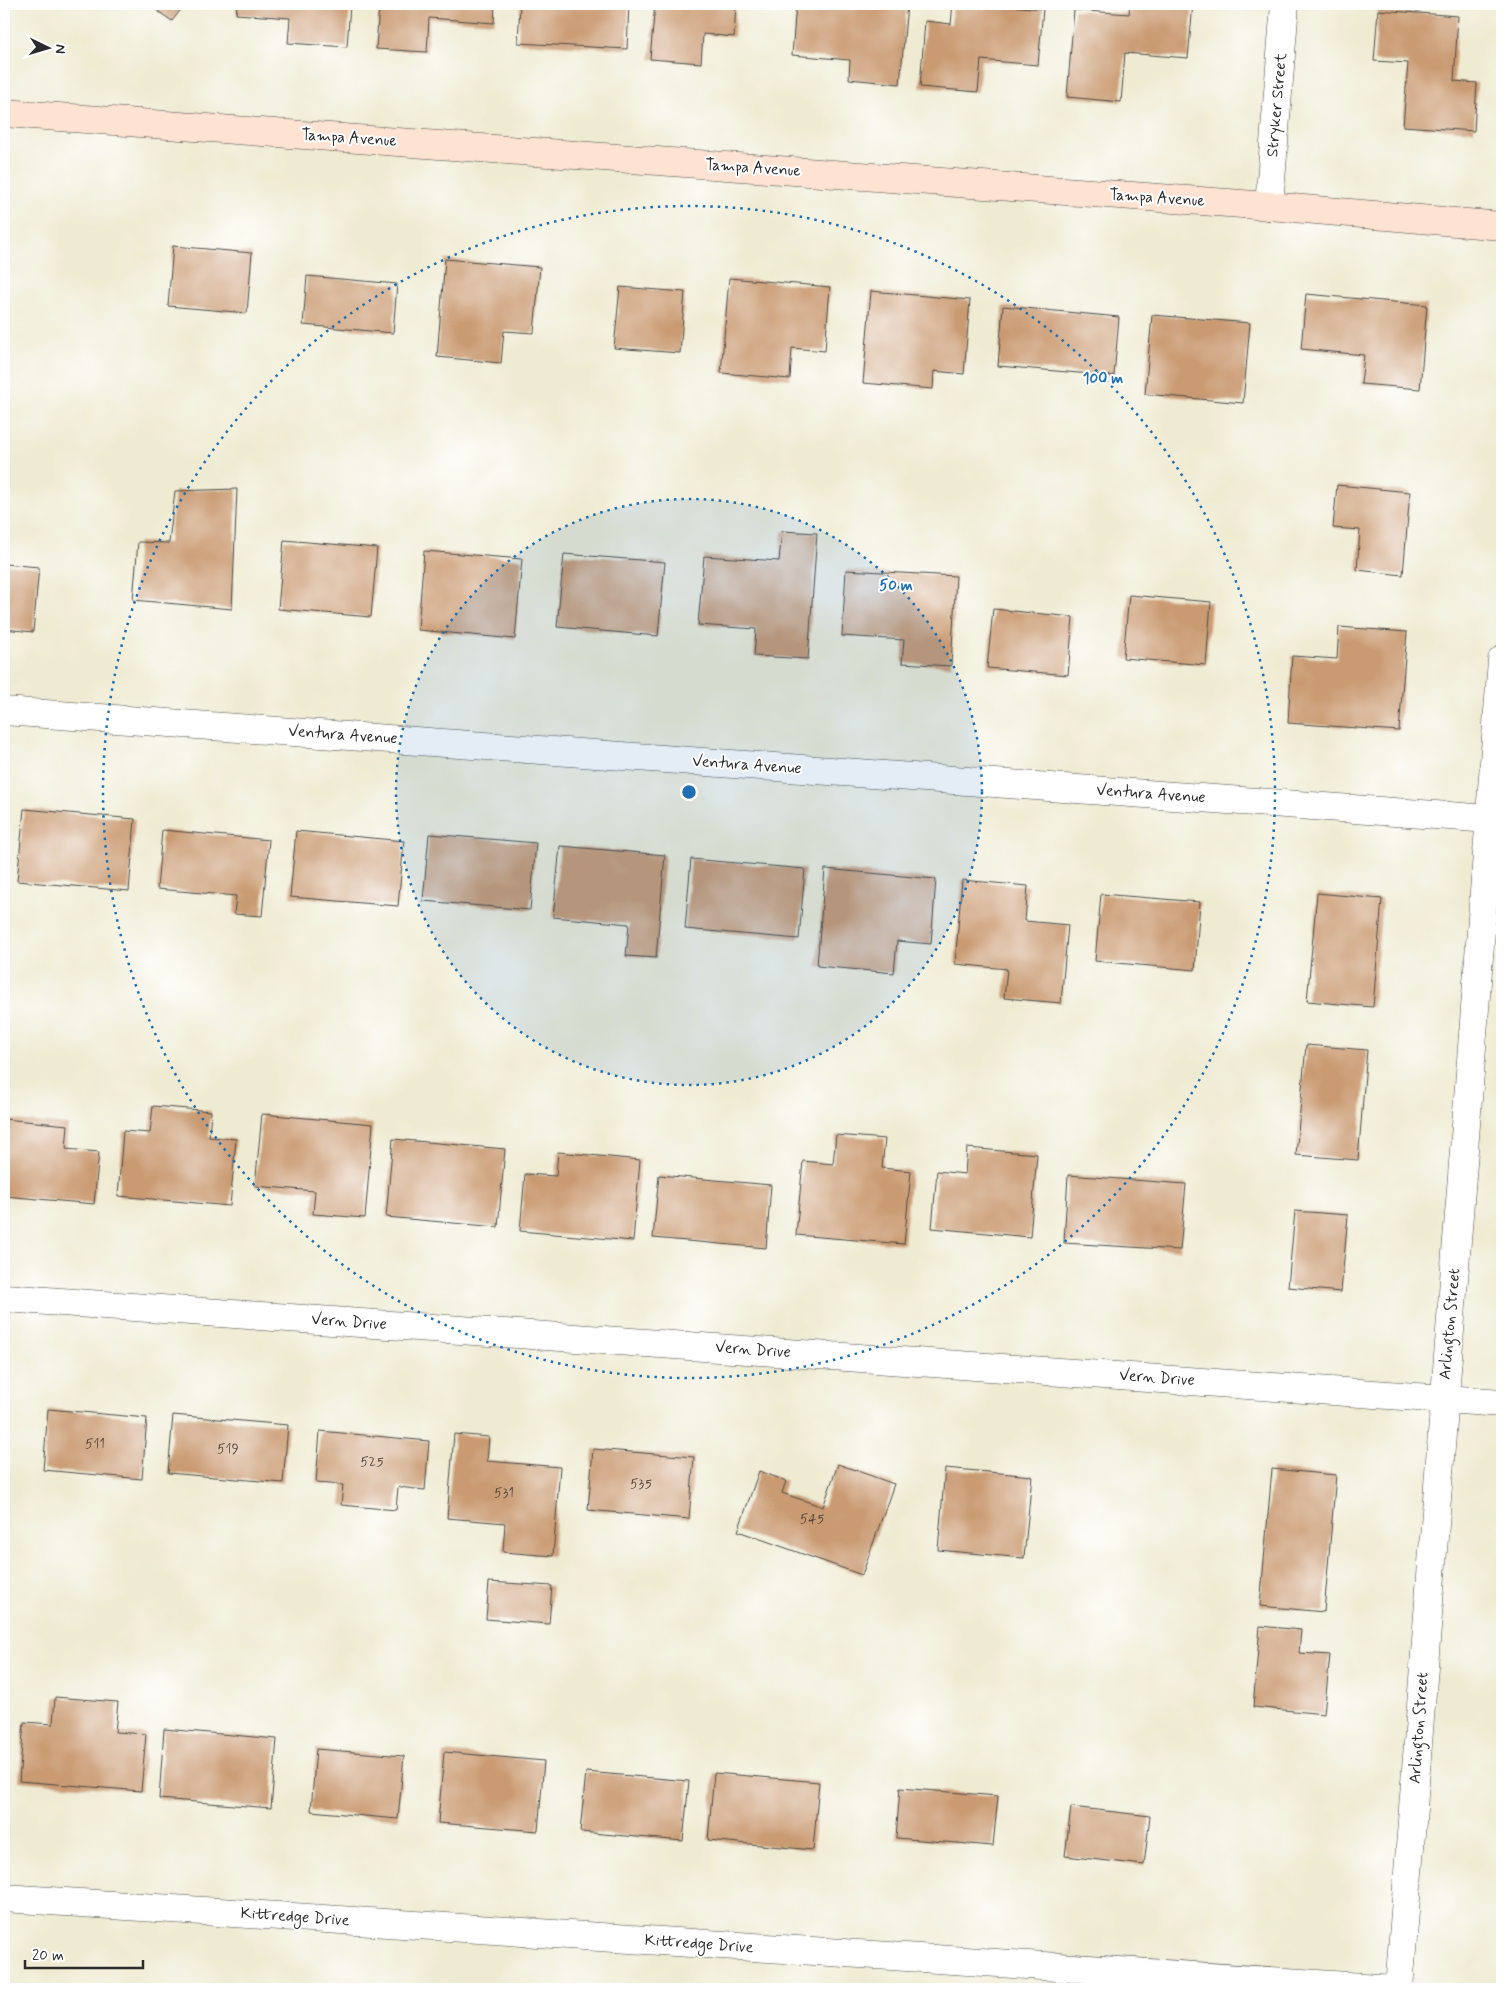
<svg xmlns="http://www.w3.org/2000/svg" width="1506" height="1993" viewBox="0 0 1506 1993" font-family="Mynerve,sans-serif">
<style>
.building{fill:#ca9b73}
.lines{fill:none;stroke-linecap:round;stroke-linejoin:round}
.street-casing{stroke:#484844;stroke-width:29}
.secondary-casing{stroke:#484844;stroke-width:29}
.street{stroke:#fff;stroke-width:28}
.secondary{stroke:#fee3d2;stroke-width:28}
.ring{fill:none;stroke:#1f6fb2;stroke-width:2.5;stroke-dasharray:2.5 5}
.labels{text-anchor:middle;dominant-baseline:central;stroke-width:4;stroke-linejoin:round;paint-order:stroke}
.number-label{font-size:14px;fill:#53473d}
.street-label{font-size:16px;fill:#2b2b2b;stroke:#fff}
.centre{fill:#1f6fb2;stroke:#fff;stroke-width:2.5}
.ring-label{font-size:15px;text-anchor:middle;font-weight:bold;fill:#1f6fb2;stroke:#fff;stroke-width:4;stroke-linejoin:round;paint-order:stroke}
</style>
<rect width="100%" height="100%" fill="#fff"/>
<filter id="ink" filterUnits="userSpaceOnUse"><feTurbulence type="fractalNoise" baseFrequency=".02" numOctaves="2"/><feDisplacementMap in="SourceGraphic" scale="10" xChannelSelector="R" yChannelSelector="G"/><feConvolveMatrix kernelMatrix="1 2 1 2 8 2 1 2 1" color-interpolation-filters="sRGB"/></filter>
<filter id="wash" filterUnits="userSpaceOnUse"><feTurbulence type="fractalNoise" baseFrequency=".0096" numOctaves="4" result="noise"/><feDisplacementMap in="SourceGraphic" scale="20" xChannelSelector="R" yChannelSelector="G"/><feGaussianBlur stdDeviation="1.12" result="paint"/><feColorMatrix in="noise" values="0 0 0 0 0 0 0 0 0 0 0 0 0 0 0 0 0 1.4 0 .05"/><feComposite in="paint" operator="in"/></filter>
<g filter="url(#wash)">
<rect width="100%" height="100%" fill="#efebd3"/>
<g id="blocks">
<g class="building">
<polygon points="148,4 185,4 172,21"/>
<polygon points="237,4 350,4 347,47 288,43 290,18 236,14"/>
<polygon points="379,4 495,4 494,23 429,18 427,52 376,49"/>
<polygon points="520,4 629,4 627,49 518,43"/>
<polygon points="655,4 736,4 734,37 703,34 701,63 650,59"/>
<polygon points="796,4 907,4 900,84 849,79 850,60 792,55"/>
<polygon points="953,4 987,4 1043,9 1038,65 981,60 978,92 920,87 925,21 951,24"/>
<polygon points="1130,4 1193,4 1188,58 1125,53 1121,102 1067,97 1074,10 1129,14"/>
<polygon points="1378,10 1458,16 1454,81 1477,83 1474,131 1403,126 1408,63 1374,61"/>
<polygon points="173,246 252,253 247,313 168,306"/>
<polygon points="445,259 540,267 534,333 504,331 501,363 437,357"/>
<polygon points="307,276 397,284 393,333 303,325"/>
<polygon points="729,278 830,287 825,351 792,348 790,379 721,373"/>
<polygon points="620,287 685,292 680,353 614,348"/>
<polygon points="871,291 970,300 964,374 934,371 933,389 863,383"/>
<polygon points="1306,294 1427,305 1420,389 1361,384 1364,355 1301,349"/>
<polygon points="1003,306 1119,317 1114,376 998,366"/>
<polygon points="1152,315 1250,323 1243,403 1145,394"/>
<polygon points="1337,485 1410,492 1403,575 1357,570 1360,530 1333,528"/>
<polygon points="237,489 232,609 133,600 138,542 169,543 175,491"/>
<polygon points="782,531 817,533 808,659 754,656 756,629 698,625 704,556 779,561"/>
<polygon points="284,540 377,548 371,617 278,609"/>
<polygon points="424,551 522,559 515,639 418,630"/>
<polygon points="564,554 665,562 658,636 557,627"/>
<polygon points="4,564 39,567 33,632 4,629"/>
<polygon points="846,570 956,576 951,666 902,663 904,640 842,636"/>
<polygon points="1129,595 1211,602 1206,665 1123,658"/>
<polygon points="993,609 1073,617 1068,675 987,668"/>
<polygon points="1339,627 1407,632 1399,731 1288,723 1292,656 1337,659"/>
<polygon points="24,809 135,819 129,891 17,881"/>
<polygon points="162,830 269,840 262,916 234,914 236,896 157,889"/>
<polygon points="296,831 404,841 398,906 290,897"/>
<polygon points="429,834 536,843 530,910 423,901"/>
<polygon points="560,846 665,855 656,958 626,956 629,924 553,917"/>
<polygon points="691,859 805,869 799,939 685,929"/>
<polygon points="825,869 936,879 931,944 897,941 894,973 817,966"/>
<polygon points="962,880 1028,886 1025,921 1068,925 1061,1003 1004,998 1007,969 955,964"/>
<polygon points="1317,893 1382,899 1373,1007 1307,1001"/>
<polygon points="1101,894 1200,902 1195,970 1095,961"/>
<polygon points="1306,1045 1367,1050 1358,1160 1296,1155"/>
<polygon points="153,1106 211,1111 209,1137 236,1139 230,1206 118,1196 123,1131 150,1133"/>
<polygon points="262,1114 373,1124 365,1218 313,1214 315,1191 255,1186"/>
<polygon points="4,1119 68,1125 66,1149 99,1152 94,1204 4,1196"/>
<polygon points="836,1135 885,1139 882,1168 911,1171 904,1244 796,1235 803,1161 833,1164"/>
<polygon points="393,1139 505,1149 498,1227 386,1217"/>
<polygon points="967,1148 1037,1154 1030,1237 932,1228 937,1171 965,1174"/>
<polygon points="558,1152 640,1160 633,1241 520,1231 525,1174 556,1176"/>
<polygon points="659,1175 771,1185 766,1248 653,1238"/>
<polygon points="1068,1175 1186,1184 1180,1250 1064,1243"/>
<polygon points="1295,1211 1348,1215 1341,1292 1288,1287"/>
<polygon points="48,1409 147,1418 142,1479 43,1470"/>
<polygon points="173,1415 288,1425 283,1483 168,1473"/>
<polygon points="320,1431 429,1441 425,1490 398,1487 396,1510 341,1505 343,1485 316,1483"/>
<polygon points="454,1434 489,1437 487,1461 560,1467 553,1556 503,1552 505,1523 447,1518"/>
<polygon points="593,1449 694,1457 689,1519 588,1510"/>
<polygon points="838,1464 894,1484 862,1575 738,1531 759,1471 786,1481 782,1493 823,1507"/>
<polygon points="945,1468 1032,1476 1024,1558 938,1550"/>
<polygon points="1272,1469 1336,1475 1324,1612 1260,1606"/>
<polygon points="489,1582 552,1586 549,1624 486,1619"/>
<polygon points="1260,1626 1301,1630 1299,1653 1330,1655 1324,1714 1253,1707"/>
<polygon points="55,1697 118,1702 115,1732 146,1734 141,1791 19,1781 24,1722 53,1724"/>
<polygon points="164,1729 277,1739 271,1808 159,1799"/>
<polygon points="316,1749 404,1756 398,1819 311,1811"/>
<polygon points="444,1752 544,1761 538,1831 438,1823"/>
<polygon points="586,1772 689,1781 683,1841 580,1832"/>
<polygon points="714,1773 819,1782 813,1850 708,1840"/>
<polygon points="900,1788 998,1796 993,1846 896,1838"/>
<polygon points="1071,1807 1150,1816 1144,1865 1065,1856"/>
</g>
</g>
</g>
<g filter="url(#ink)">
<use href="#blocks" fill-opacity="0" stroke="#484844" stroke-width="1"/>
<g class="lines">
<g class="street-casing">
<g id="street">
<polyline points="1269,206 1285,4"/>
<polyline points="4,711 1490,819"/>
<polyline points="4,1298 1502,1403"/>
<polyline points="4,1898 1394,1989"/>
<polyline points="1399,1989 1502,660"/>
</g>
</g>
<g class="secondary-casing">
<polyline id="secondary" points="4,113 1269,206 1502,226"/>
</g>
<use href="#street" class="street"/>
<use href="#secondary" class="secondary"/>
</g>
</g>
<circle cx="689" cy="792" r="293" fill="#1f6fb2" fill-opacity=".12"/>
<g class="ring">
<circle cx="689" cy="792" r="293"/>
<circle cx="689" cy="792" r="586"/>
</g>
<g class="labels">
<g class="number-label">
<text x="95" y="1444">511</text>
<text x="228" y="1449">519</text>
<text x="372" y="1462">525</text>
<text x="641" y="1484">535</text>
<text x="504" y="1493">531</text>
<text x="812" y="1519">545</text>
</g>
<g class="street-label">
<text transform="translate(1277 105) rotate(-85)">Stryker Street</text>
<text transform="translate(349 138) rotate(4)">Tampa Avenue</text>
<text transform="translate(753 168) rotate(4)">Tampa Avenue</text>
<text transform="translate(1157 198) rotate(4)">Tampa Avenue</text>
<text transform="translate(343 735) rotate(4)">Ventura Avenue</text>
<text transform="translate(747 765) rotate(4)">Ventura Avenue</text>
<text transform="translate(1151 794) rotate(4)">Ventura Avenue</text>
<text transform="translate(349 1322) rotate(4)">Vern Drive</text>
<text transform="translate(1450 1324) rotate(-85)">Arlington Street</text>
<text transform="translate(753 1350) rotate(4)">Vern Drive</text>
<text transform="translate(1157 1378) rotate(4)">Vern Drive</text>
<text transform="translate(1419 1728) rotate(-86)">Arlington Street</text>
<text transform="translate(295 1917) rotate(4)">Kittredge Drive</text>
<text transform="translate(699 1944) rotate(4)">Kittredge Drive</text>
</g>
</g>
<circle cx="689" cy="792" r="8" class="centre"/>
<g class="ring-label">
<text x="1103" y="383">100 m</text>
<text x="896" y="590">50 m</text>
</g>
<rect width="1506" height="1993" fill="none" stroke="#fff" stroke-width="20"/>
<g transform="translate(48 48) rotate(95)" stroke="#ffffff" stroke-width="4" paint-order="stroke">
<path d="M0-4L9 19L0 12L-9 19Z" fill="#2b2b2b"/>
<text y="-8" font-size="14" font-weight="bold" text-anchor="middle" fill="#2b2b2b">N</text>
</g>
<path d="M25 1960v8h118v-8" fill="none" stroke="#2b2b2b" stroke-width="2.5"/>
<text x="32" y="1960" font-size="15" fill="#2b2b2b" stroke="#ffffff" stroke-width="4" paint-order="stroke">20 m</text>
</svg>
